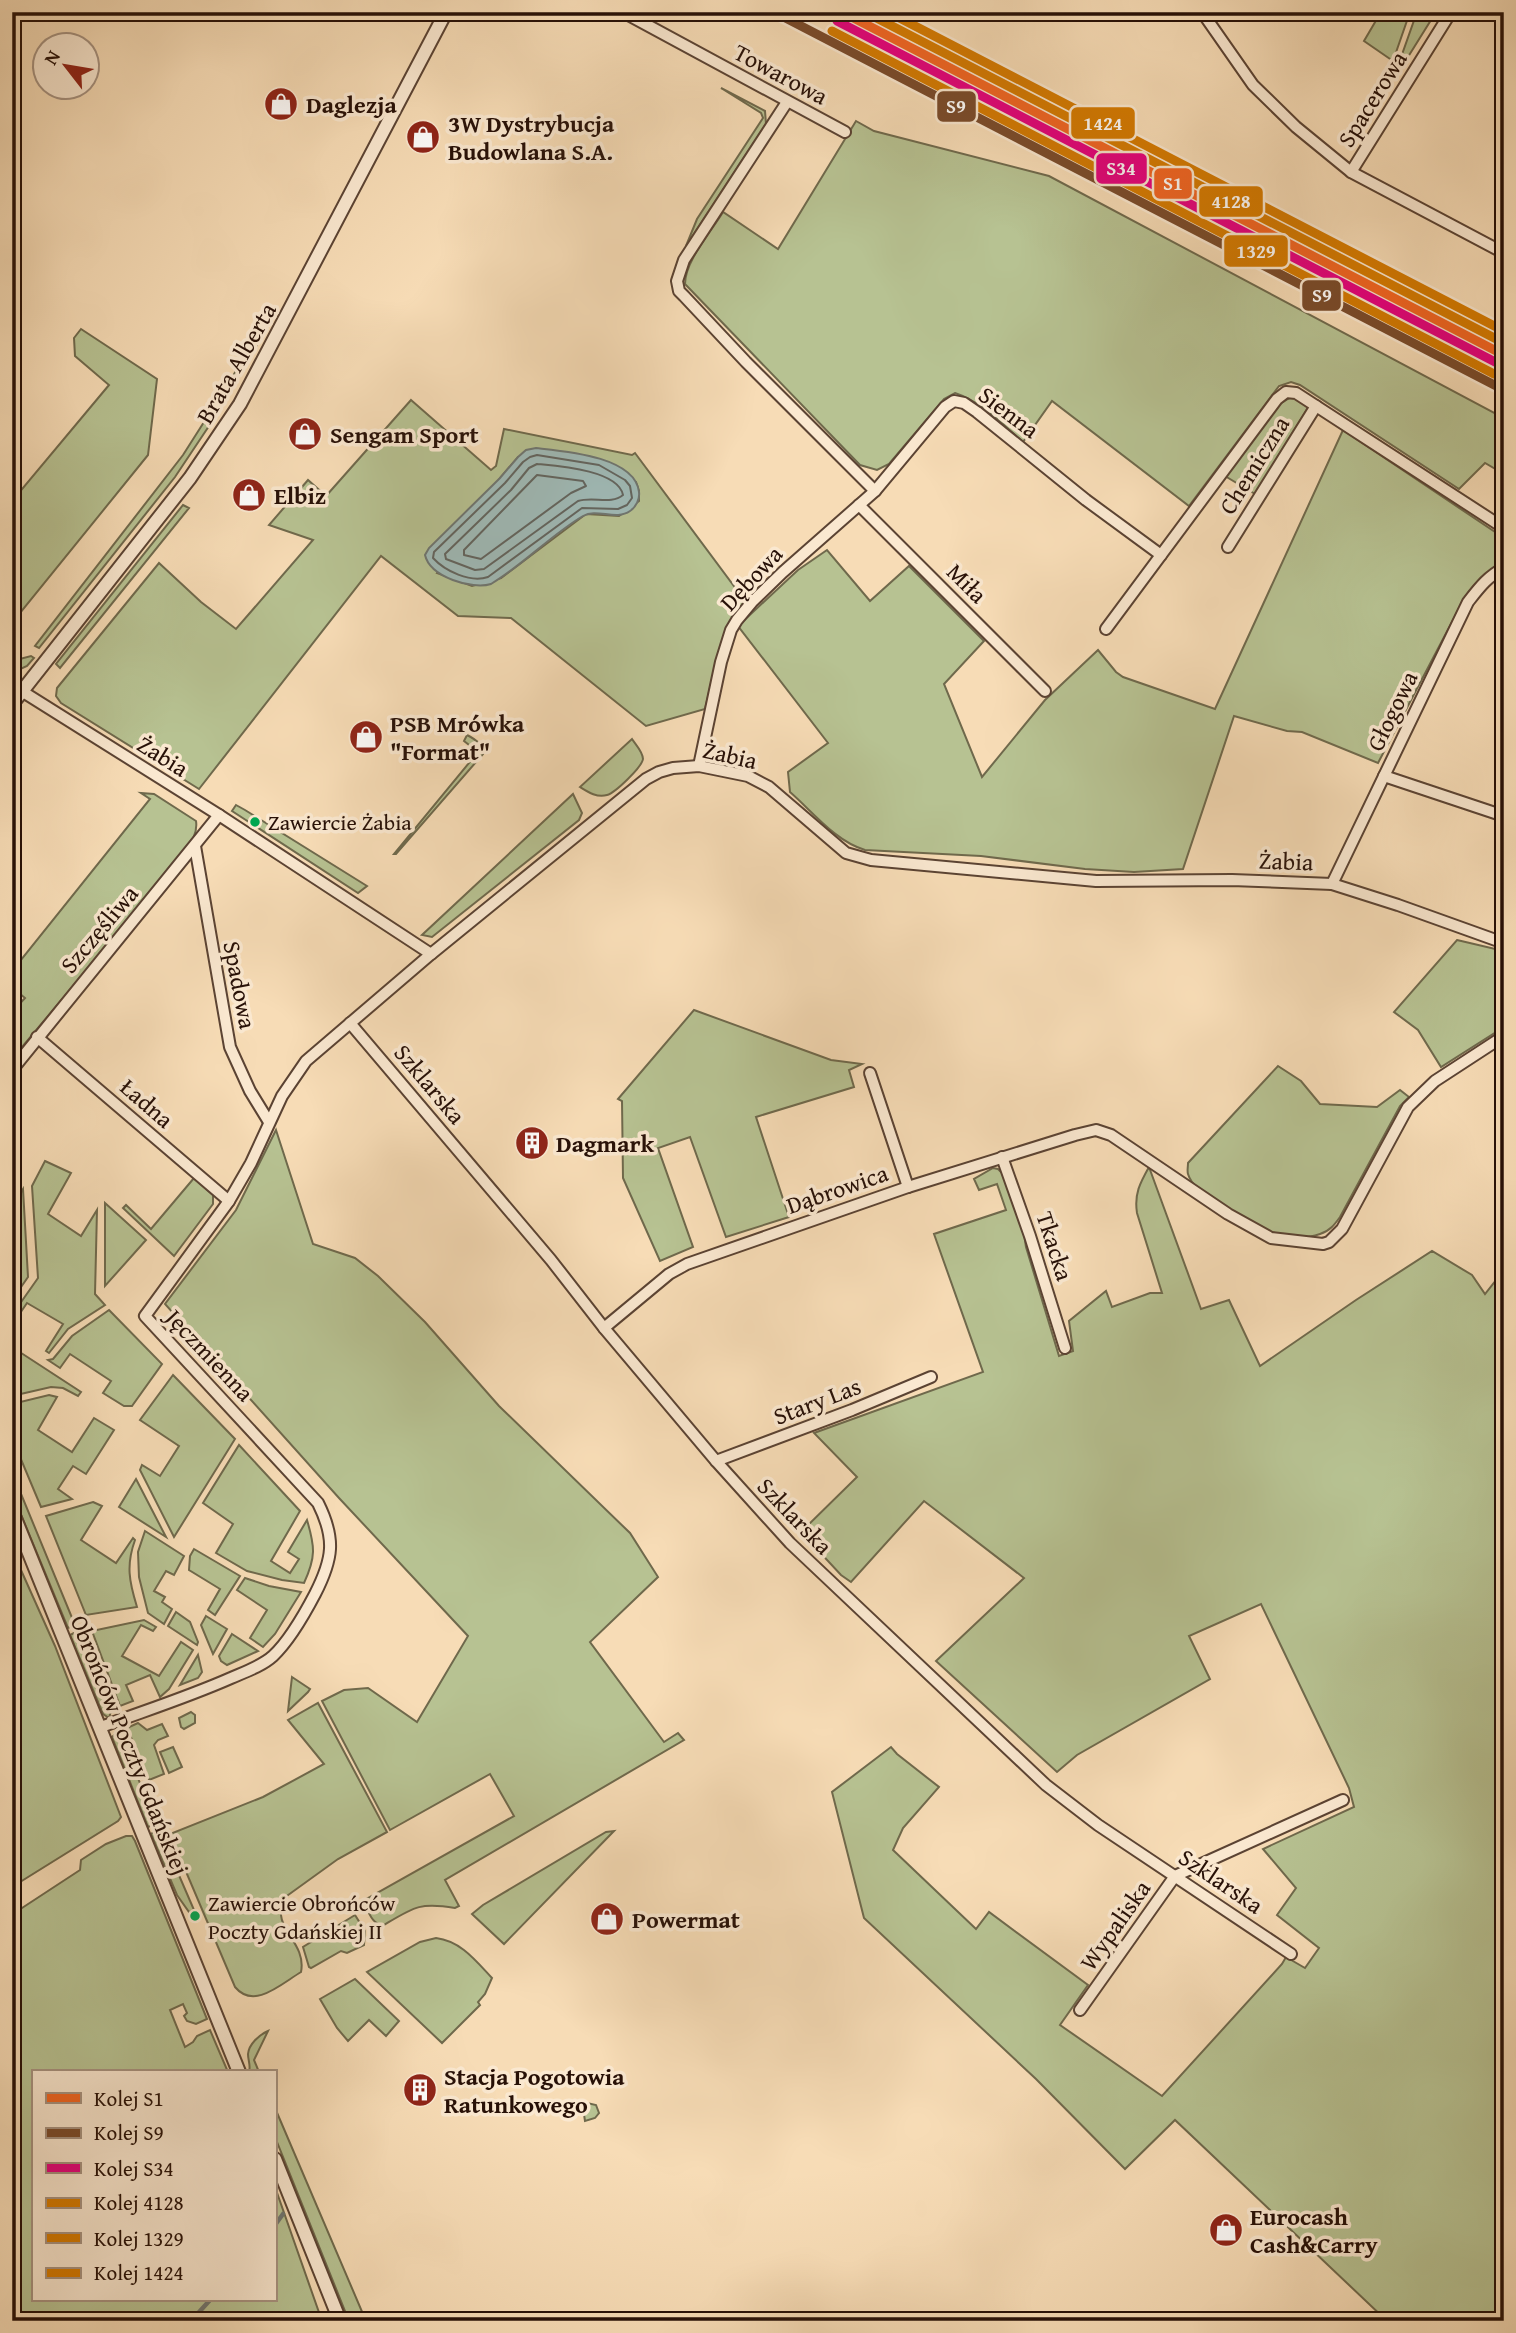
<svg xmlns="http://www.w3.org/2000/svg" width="1516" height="2333" viewBox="0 0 1516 2333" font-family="'Gentium Book Plus',serif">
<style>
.green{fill:#b7c292;stroke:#6f694c;stroke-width:2;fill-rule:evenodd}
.water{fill:#9fbab7;stroke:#6f7671;stroke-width:2}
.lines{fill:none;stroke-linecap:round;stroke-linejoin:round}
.shore{stroke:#63655f;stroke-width:2}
.stream{stroke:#6f7671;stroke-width:4.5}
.minor-casing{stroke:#5b4333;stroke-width:14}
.tertiary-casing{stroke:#5b4333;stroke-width:16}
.minor{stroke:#fae8d0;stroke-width:10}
.tertiary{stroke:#fae8d0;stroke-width:12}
.rail{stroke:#271007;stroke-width:4.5;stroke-dasharray:12 12;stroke-linecap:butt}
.rail-1-casing{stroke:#fae8d0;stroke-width:14}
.rail-2-casing{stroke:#fae8d0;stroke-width:14}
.rail-3-casing{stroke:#fae8d0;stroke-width:14}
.rail-4-casing{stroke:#fae8d0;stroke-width:14}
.rail-5-casing{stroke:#fae8d0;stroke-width:14}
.rail-6-casing{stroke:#fae8d0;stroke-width:14}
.rail-1{stroke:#f26522;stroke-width:9}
.rail-2{stroke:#7a4b2a;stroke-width:9}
.rail-3{stroke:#e5007d;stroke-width:9}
.rail-4{stroke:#d47a01;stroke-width:9}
.rail-5{stroke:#d47a01;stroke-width:9}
.rail-6{stroke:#d47a01;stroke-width:9}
.bus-dot{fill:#00a651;stroke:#fae8d0;stroke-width:2.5}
.labels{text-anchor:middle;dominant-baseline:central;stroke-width:7;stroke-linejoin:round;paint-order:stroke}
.bus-label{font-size:22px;fill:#271007;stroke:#fae8d0;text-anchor:start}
.street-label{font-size:24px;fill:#271007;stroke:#fae8d0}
.poi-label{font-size:24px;font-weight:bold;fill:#271007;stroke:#fae8d0;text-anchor:start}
.line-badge{stroke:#fae8d0;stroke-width:2.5}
.badge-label{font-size:19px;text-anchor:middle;font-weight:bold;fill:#fff}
</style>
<rect width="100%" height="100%" fill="#f7dcb6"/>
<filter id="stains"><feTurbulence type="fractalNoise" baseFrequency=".00286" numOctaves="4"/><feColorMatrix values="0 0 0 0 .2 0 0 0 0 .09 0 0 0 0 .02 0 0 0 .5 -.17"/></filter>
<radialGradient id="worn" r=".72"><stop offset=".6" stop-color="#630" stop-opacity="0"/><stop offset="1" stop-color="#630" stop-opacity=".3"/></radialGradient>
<g class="green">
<polygon points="1381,12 1410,12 1393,61 1364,41"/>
<polygon points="1417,12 1436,12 1403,65 1399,63"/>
<polygon points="721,88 765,111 766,124 686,246 697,219 763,118 761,113"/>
<path d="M856,121L874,131L1049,176L1504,418V474L1485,463L1459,489L1300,385L1291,382L1279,386L1189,506L1052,401L1023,442C1002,424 982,402 955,393L944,399L889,464L877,470L860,465L685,284C685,261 711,232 723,212L778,249Z"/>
<polygon points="81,329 157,379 148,455 12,623 12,501 109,385 75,356 74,338"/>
<polygon points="257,331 262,334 261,338 209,426 175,477 39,648 35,646 183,455 232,378"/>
<polygon points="1291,397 1299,399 1309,406 1255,494 1225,476 1280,404"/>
<path d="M411,400L491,470L496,466L504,429L632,455L635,453L745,601C718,633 715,670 705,709L646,726L511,618L458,616L381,556L199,789L61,703L56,696L57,688L159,563L201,602L236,629L313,540L269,525L308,480L326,496ZM518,457L636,482L639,491V501L619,516L586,514L501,578L472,586L437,573L500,478Z"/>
<path d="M1343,430L1504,538V562C1486,572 1475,582 1464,599L1378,763L1302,732L1287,731L1234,716L1183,869L1134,872L1085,869L981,856L865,850C835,841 813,812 790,792L788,772L828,743L738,626L798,570L827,550L870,601L909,566L984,641L944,684L982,777L1045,700L1098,650L1116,672L1123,677L1215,709Z"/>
<polygon points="183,505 189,508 60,668 56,664"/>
<polygon points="31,656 34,658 27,666 12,673 12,661"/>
<path d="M467,735C475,739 484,745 483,754L396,854H394L478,752L464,741Z"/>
<path d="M632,739C636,745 643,752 643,759C642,767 615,793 607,795C597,798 588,792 580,787Z"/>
<path d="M141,793L154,794L196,821C198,834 190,844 183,855L12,1059V1012L25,998L12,987V971L150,799Z"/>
<polygon points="573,794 582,813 579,820 432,937 422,935"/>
<polygon points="236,805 245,810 367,886 358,893 232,811"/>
<polygon points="1457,940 1504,951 1504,1027 1441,1067 1418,1030 1394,1012"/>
<polygon points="694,1010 831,1060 862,1064 849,1070 854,1087 756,1117 789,1217 726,1237 690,1137 658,1148 693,1247 660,1261 623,1178 622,1101 618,1099"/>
<path d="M1278,1066L1301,1081L1320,1104L1377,1107L1400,1090L1409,1097L1400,1106L1340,1217C1335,1224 1330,1231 1320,1234C1284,1247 1248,1221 1220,1203C1209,1196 1192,1188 1188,1174C1187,1171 1188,1167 1188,1163Z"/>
<path d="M276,1130L313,1244L355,1258L378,1276L425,1322L499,1406L630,1533L658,1577L590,1642L664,1742L678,1733L684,1740L445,1880L459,1906L455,1908C420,1902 414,1907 384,1925C372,1926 368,1910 363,1901L514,1816L490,1774L390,1830L322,1701L344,1690L368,1688L417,1722L468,1636L339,1498L165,1304L236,1210Z"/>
<polygon points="45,1161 71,1173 48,1214 81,1236 97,1210 95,1294 105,1305 68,1329 49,1353 46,1351 63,1324 27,1303 12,1325 12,1315 38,1278 32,1186"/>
<path d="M1149,1167L1201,1309L1229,1300L1260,1366L1356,1300L1432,1251L1472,1275L1485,1294L1504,1270V2321H1387L1175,2120L1125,2169L1036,2079L864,1918L832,1792L891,1747L897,1754L939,1787L903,1828L893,1850L976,1929L989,1912L1088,1985L1060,2025L1162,2096L1282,1964L1286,1957L1305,1968L1319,1948L1277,1915L1296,1888L1263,1849L1354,1807L1349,1788L1261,1604L1189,1636L1210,1679L1077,1755L1057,1772L936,1661L1024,1578L924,1501L851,1582L841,1575L801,1532L857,1477L814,1433L983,1372L934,1234L1006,1210L997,1184L979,1190L974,1179L993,1168L998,1169L1003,1174L1022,1220L1026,1247L1059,1356L1073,1351L1069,1321L1106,1291L1112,1307L1150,1293H1162L1137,1213C1134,1194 1140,1183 1149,1167Z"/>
<polygon points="194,1178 213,1195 213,1204 174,1256 123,1208 126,1205 151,1229"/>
<polygon points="23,1189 28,1277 12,1300 12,1197 17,1199"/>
<polygon points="105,1203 146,1240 105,1286"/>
<polygon points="109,1310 162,1364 132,1406 124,1406 103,1393 111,1381 70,1354 60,1368 48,1360 53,1359 72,1336"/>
<polygon points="12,1347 81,1392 78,1396 63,1388 51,1387 12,1396"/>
<polygon points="173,1375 235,1439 174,1537 140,1470 142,1465 160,1476 179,1446 140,1420"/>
<polygon points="49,1395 57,1397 38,1430 72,1452 94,1418 114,1430 86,1474 73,1466 58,1489 72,1499 41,1507 12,1438 12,1404"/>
<path d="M239,1445L300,1511L271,1561L290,1573L299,1559L288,1552L307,1520C315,1547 316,1557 304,1583L282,1580L247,1571L216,1553L233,1524L203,1503Z"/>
<polygon points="12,1472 75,1625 68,1628 12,1493"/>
<polygon points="136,1479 166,1537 119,1507"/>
<path d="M93,1502L102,1506L81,1540L116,1563L133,1538L135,1540C126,1565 129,1581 137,1607L86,1615L46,1516Z"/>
<polygon points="145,1531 184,1556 174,1575 166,1571 154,1591 165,1597 162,1602 172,1609 164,1624 148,1613 139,1577 138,1552"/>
<polygon points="194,1549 240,1576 215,1615 208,1610 220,1589 189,1570 190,1556"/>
<polygon points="12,1550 55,1646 121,1817 118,1821 12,1887"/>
<polygon points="245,1578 269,1586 301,1592 275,1634 263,1647 250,1638 267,1610 237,1590"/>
<polygon points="176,1612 190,1622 198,1642 197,1645 168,1626"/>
<polygon points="206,1616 227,1629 213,1654 201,1625"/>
<polygon points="144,1620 156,1627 153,1631 141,1625 122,1656 159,1676 181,1642 193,1650 169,1689 160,1697 150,1675 126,1685 133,1701 120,1706 92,1631"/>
<polygon points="78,1631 111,1711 109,1718 103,1714 70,1635"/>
<polygon points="232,1634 258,1651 227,1665 221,1661 219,1656"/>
<polygon points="198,1655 202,1672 198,1678 180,1685"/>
<polygon points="292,1677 310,1689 308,1692 288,1711"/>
<path d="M318,1703L387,1832L338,1859L284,1898C283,1903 280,1910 281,1915C282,1933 306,1947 301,1972C281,1984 254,2010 235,1987L170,1834L263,1797L324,1764L288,1720Z"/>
<polygon points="191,1712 195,1715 195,1723 184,1729 181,1727 179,1718"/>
<polygon points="138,1723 147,1730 162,1724 168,1736 158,1740 154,1745 164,1774 149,1780 127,1728"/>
<polygon points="119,1731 156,1823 148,1827 112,1737"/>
<polygon points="173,1747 182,1767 169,1773 160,1752"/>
<polygon points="159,1829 194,1910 189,1912 177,1895 151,1834"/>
<polygon points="614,1831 504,1944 472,1914 483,1905 606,1832"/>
<polygon points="126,1836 132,1836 135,1841 207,2019 196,2024 187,2021 184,2016 187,2013 183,2004 170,2010 185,2047 193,2042 197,2036 210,2030 228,2072 33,2072 33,2300 275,2300 275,2187 322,2321 12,2321 12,1906 22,1908 80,1870 81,1860 106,1844"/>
<polygon points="355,1915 365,1931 364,1945 347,1953 341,1951 311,1968 309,1967 303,1947"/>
<path d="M436,1938C461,1941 476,1961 492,1978L485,1994L478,2002L480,2005L442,2043L367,1972L420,1942Z"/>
<polygon points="355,1979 399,2021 386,2036 369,2020 348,2041 337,2028 320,1999"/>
<path d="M268,2031L254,2060L259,2072H249C251,2065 248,2061 248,2054C249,2044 259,2035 268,2031Z"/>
<polygon points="587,2103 596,2105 599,2113 595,2118 585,2121 583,2108"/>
<polygon points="275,2108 366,2321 349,2321 275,2137"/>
</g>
<path class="water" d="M536,448C563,451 635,456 639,492C640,499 636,507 630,511C616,521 597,508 583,516C552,534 523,565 491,584C472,590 430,577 425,555L429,548L500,478L518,457L526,450Z"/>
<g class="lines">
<g class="shore">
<path d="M537,455L599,465L625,480L630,486L632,498L627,505L618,509L582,508L488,577C470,583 445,571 433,558L434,552L505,483L523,462L530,457Z"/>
<path d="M537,464C558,466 618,470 623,495C611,505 593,496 578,501L484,569L475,570L446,559L445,554L511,490L529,468Z"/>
<polygon points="537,475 583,481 586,486 571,493 481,559 464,555 464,550"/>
</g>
<g class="stream">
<polyline points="275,2225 283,2214"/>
<polyline points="191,2321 210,2300"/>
</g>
<g class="minor-casing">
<g id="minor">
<polyline points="623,12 845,132"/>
<polyline points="1202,12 1253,85 1296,127 1351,172 1504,253"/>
<polyline points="787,102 684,260 677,281 679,291 684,296 746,362 875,491"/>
<polyline points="1351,172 1451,12"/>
<polyline points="859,505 1045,691"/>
<polyline points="1228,547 1316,406"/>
<polyline points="1106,629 1277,399 1286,392 1296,393 1504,528"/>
<polyline points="12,685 219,815 431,954"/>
<polyline points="699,766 721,662 731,630 737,620 752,602 783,572 875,491 945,407 954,401 964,403 977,412 1086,500 1161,555"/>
<polyline points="1384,776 1504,816"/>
<polyline points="195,846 230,1047 250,1091 269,1122"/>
<path d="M1332,884L1468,602C1479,588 1488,576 1504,568"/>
<polyline points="350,1023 551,1260 604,1328 716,1461 790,1543 1046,1785 1098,1825 1291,1954"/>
<polyline points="37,1037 229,1201"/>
<polyline points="12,1070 219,815"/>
<polyline points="870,1073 908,1187"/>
<polyline points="1002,1157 1030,1236 1065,1348"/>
<polyline points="604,1328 669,1274 687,1264 908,1187 1075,1135 1096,1130 1111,1135 1228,1214 1271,1238 1323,1244 1329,1242 1342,1229 1408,1107 1435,1081 1504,1036"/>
<polyline points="716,1461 852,1410 931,1377"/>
<path d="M101,1727C144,1711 188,1697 231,1678C245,1672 262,1666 273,1656C290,1640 304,1615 315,1594C333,1559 336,1539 318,1503L145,1316L229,1201L251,1163L282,1096L306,1061L431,954L646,779L659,772L673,768L699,766L748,776L769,787L846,853L871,860L1096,881L1232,880L1332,884L1398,905L1504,943"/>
<polyline points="1080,2010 1175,1876 1343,1800"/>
</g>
</g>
<g class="tertiary-casing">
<g id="tertiary">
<polyline points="12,704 190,478 240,404 446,12"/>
<polyline points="12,1511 239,2072"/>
<polyline points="275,2159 340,2321"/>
</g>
</g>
<use href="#minor" class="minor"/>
<use href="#tertiary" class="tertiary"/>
<polyline class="rail" points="820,12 1504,366"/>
<g class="rail-1-casing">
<polyline id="rail-1" points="842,12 1504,355"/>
</g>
<g class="rail-2-casing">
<polyline id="rail-2" points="774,12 1504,390"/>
</g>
<g class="rail-3-casing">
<polyline id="rail-3" points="837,21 1499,364"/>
</g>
<g class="rail-4-casing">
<polyline id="rail-4" points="865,12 1504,343"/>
</g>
<g class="rail-5-casing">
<polyline id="rail-5" points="832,31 1494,374"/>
</g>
<g class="rail-6-casing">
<polyline id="rail-6" points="888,12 1504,331"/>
</g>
<use href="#rail-1" class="rail-1"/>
<use href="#rail-2" class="rail-2"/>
<use href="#rail-3" class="rail-3"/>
<use href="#rail-4" class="rail-4"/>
<use href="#rail-5" class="rail-5"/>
<use href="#rail-6" class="rail-6"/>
</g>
<defs>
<g id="shop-disc" transform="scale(1.75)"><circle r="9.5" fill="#8f2418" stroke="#fae8d0"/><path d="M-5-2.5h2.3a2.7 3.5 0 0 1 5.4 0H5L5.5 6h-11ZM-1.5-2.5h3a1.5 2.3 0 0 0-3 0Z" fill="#fff"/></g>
<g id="building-disc" transform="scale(1.75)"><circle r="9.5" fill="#8f2418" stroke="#fae8d0"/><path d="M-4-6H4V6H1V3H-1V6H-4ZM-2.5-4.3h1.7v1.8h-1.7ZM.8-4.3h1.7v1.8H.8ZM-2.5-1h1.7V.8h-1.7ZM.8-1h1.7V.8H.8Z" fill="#fff"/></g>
</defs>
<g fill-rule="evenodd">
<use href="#shop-disc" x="281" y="104"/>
<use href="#shop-disc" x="423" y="137"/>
<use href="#shop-disc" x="305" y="434"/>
<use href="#shop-disc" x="249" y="495"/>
<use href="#shop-disc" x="366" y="737"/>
<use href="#building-disc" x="532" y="1143"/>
<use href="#shop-disc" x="607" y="1919"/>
<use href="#building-disc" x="420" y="2090"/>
<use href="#shop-disc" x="1226" y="2230"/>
</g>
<g class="bus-dot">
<circle cx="255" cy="822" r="6"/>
<circle cx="195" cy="1916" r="6"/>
</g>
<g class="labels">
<g class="bus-label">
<text x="268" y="822">Zawiercie Żabia</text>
<text x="208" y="1903">Zawiercie Obrońców<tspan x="208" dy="28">Poczty Gdańskiej II</tspan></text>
</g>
<g class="street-label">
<text transform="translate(781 74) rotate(28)">Towarowa</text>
<text transform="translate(1372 99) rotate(-58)">Spacerowa</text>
<text transform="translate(236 363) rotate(-60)">Brata Alberta</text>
<text transform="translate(1009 412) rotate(37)">Sienna</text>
<text transform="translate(1254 465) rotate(-58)">Chemiczna</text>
<text transform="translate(751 578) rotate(-47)">Dębowa</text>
<text transform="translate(967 583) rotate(45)">Miła</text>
<text transform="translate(1392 711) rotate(-64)">Głogowa</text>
<text transform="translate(730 755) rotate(13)">Żabia</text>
<text transform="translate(163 756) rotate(32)">Żabia</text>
<text transform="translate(1286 861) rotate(2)">Żabia</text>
<text transform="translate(99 929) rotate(-50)">Szczęśliwa</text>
<text transform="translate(240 985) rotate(79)">Spadowa</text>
<text transform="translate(430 1084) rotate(50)">Szklarska</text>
<text transform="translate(147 1103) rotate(41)">Ładna</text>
<text transform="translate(837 1189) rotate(-19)">Dąbrowica</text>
<text transform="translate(1055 1246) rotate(72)">Tkacka</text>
<text transform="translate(210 1355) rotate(47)">Jęczmienna</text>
<text transform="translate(817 1401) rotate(-21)">Stary Las</text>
<text transform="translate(795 1516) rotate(46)">Szklarska</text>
<text transform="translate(130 1745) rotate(68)">Obrońców Poczty Gdańskiej</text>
<text transform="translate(1221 1881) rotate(34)">Szklarska</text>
<text transform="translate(1115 1925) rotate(-55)">Wypaliska</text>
</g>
<g class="poi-label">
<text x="306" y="104">Daglezja</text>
<text x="448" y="123">3W Dystrybucja<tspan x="448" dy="28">Budowlana S.A.</tspan></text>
<text x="330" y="434">Sengam Sport</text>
<text x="274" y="495">Elbiz</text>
<text x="390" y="723">PSB Mrówka<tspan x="390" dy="28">"Format"</tspan></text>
<text x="556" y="1143">Dagmark</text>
<text x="632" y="1919">Powermat</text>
<text x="444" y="2076">Stacja Pogotowia<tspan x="444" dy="28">Ratunkowego</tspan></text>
<text x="1250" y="2216">Eurocash<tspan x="1250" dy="28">Cash&amp;Carry</tspan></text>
</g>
</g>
<g class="line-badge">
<rect x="936" y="90" width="41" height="33" rx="7" fill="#7a4b2a"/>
<rect x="1070" y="106" width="66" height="34" rx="7" fill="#d47a01"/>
<rect x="1095" y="152" width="53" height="33" rx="7" fill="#e5007d"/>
<rect x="1153" y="167" width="40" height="33" rx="7" fill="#f26522"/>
<rect x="1198" y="185" width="66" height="33" rx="7" fill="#d47a01"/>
<rect x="1223" y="234" width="66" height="34" rx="7" fill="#d47a01"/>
<rect x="1301" y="279" width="41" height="33" rx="7" fill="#7a4b2a"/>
</g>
<g class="badge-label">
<text x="956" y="113">S9</text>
<text x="1103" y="130">1424</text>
<text x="1121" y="175">S34</text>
<text x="1173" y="190">S1</text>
<text x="1231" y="208">4128</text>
<text x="1256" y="258">1329</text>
<text x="1322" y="302">S9</text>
</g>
<rect width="1516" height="2333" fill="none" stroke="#f7dcb6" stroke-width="42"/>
<rect x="14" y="14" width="1488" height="2305" fill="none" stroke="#271007" stroke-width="3.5"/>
<rect x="21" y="21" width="1474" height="2291" fill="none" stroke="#271007" stroke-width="2"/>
<rect x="32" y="2070" width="245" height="231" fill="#fae8d0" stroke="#a69280" stroke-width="2"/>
<rect x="46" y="2093" width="35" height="10" fill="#f26522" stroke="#a69280" stroke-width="2"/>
<text x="94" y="2106" font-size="21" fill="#271007">Kolej S1</text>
<rect x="46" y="2128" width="35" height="10" fill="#7a4b2a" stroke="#a69280" stroke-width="2"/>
<text x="94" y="2140" font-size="21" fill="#271007">Kolej S9</text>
<rect x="46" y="2163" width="35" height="10" fill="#e5007d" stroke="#a69280" stroke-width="2"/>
<text x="94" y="2176" font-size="21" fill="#271007">Kolej S34</text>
<rect x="46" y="2198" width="35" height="10" fill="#d47a01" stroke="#a69280" stroke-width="2"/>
<text x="94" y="2210" font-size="21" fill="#271007">Kolej 4128</text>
<rect x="46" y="2233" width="35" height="10" fill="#d47a01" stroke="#a69280" stroke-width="2"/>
<text x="94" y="2246" font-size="21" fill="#271007">Kolej 1329</text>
<rect x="46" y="2268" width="35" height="10" fill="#d47a01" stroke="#a69280" stroke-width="2"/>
<text x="94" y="2280" font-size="21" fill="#271007">Kolej 1424</text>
<g transform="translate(66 66) rotate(301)"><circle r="33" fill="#fae8d0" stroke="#a69280" stroke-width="2"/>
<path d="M0-5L12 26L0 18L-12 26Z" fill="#8f2418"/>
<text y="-10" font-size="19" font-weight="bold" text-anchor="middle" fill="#271007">N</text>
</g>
<rect width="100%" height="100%" filter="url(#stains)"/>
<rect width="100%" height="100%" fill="url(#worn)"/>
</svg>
